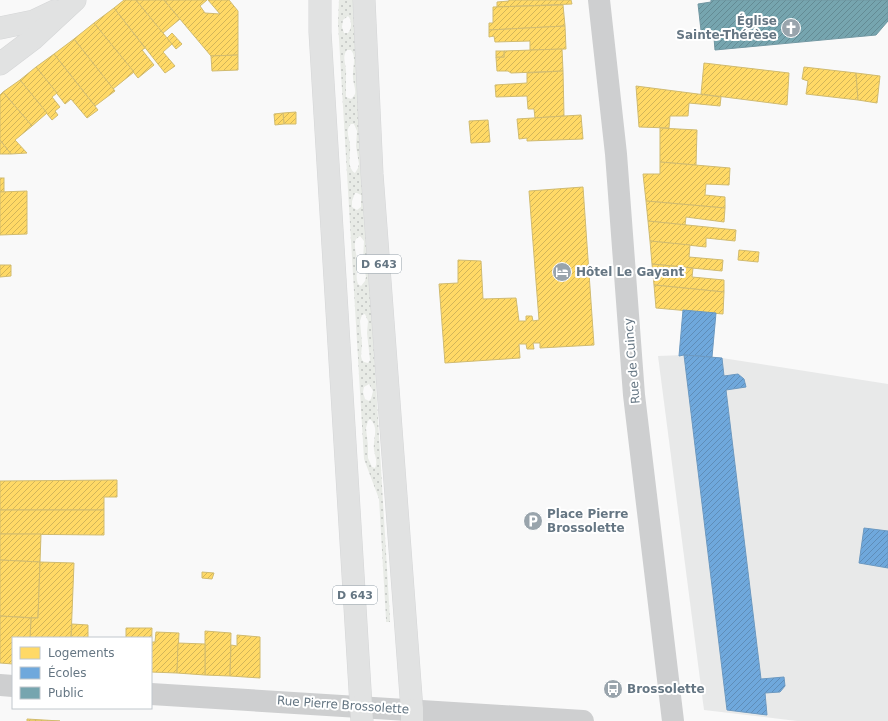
<svg xmlns="http://www.w3.org/2000/svg" width="888" height="721" viewBox="0 0 888 721" font-family="'DejaVu Sans',sans-serif">
<style>
.built{fill:#e8e9e9}
.grass{fill:url(#grass-dots);fill-rule:evenodd}
.homes{fill:url(#homes-hatch);stroke:#d1bb6f}
.schools{fill:url(#schools-hatch);stroke:#6c99c1}
.public{fill:url(#public-hatch);stroke:#7197a2}
.lines{fill:none;stroke-linecap:round;stroke-linejoin:round}
.secondary-casing{stroke:#d5d6d7;stroke-width:23}
.primary-casing{stroke:#d5d6d7;stroke-width:23}
.highway-casing{stroke:#d5d6d6;stroke-width:23}
.street{stroke:#cecfd0;stroke-width:22}
.secondary{stroke:#e1e2e2;stroke-width:22}
.primary{stroke:#e1e2e2;stroke-width:22}
.highway{stroke:#e1e2e2;stroke-width:22}
.labels{text-anchor:middle;dominant-baseline:central;stroke-width:4;stroke-linejoin:round;paint-order:stroke}
.shield{fill:#fff;stroke:#939fa8;stroke-width:1}
.shield-label{font-size:11px;font-weight:bold;fill:#657683}
.poi-label{font-size:12px;font-weight:bold;fill:#657683;stroke:#fff;text-anchor:start}
.street-label{font-size:12px;fill:#657683;stroke:#fff}
</style>
<defs>
<pattern id="grass-dots" width="8" height="8" patternUnits="userSpaceOnUse"><rect width="8" height="8" fill="#e8ebe6"/><path d="M2 2h.1M6 6h.1" fill="none" stroke="#c0c3c0" stroke-width="1.8" stroke-linecap="round"/></pattern>
<pattern id="homes-hatch" width="6" height="6" patternUnits="userSpaceOnUse"><rect width="6" height="6" fill="#ffd966"/><path d="M-1 1l2-2M0 6l6-6M5 7l2-2" fill="none" stroke="#d2b559"/></pattern>
<pattern id="schools-hatch" width="6" height="6" patternUnits="userSpaceOnUse"><rect width="6" height="6" fill="#6fa8dc"/><path d="M-1 1l2-2M0 6l6-6M5 7l2-2" fill="none" stroke="#5f8db8"/></pattern>
<pattern id="public-hatch" width="6" height="6" patternUnits="userSpaceOnUse"><rect width="6" height="6" fill="#76a5af"/><path d="M-1 1l2-2M0 6l6-6M5 7l2-2" fill="none" stroke="#648b94"/></pattern>
</defs>
<rect width="100%" height="100%" fill="#f9f9f9"/>
<polygon class="built" points="684,355 722,358 888,384 888,721 797,721 704,710 658,356"/>
<path class="grass" d="M339,0H353L390,619V622H386V619L379,499L364,459L338,23ZM348,16C352,20 352,29 348,33H344L342,27L343,20ZM347,50H351C357,57 352,69 353,78C353,83 356,88 355,94C354,96 353,97 351,99L346,97C346,90 346,82 346,75C347,66 341,57 347,50ZM351,124H354L357,131L356,146L359,164L358,168L355,173C346,167 351,154 350,145C349,137 345,130 351,124ZM355,193H357L361,195V207L357,210L352,207V201ZM360,236L364,241L363,261L366,277L365,281L361,286L358,284C355,276 358,269 357,261C357,253 353,247 356,239ZM365,314L368,321L367,333L370,360L368,363L364,362L362,360L361,356L362,344L360,321L362,315ZM369,384L373,391L371,399L369,401L365,399L363,392L364,387ZM370,419C373,422 374,424 375,428C376,435 373,442 374,450C375,456 378,462 375,468L372,467L368,458V446L366,428L368,421Z"/>
<g class="homes">
<polygon points="124,0 136,0 172,44 163,52 175,66 165,73 114,8"/>
<polygon points="136,0 164,0 180,19 163,33"/>
<polygon points="164,0 207,0 200,6 205,13 220,14 208,0 229,0 238,11 238,55 211,56"/>
<polygon points="509,0 571,0 572,4 497,7 497,2 509,1"/>
<polygon points="563,5 565,26 489,30 489,23 493,23 493,7"/>
<polygon points="114,8 145,48 142,50 154,65 138,78 94,23"/>
<polygon points="94,23 134,72 113,89 74,39"/>
<polygon points="565,26 566,49 530,50 530,41 495,42 494,36 489,37 489,30"/>
<polygon points="172,33 182,44 176,49 167,38"/>
<polygon points="74,39 115,91 95,106 54,54"/>
<polygon points="562,49 563,71 511,73 508,71 497,71 496,57 504,57 504,51"/>
<rect x="496" y="51" width="8" height="6"/>
<polygon points="54,54 98,110 87,118 71,99 65,104 36,67"/>
<polygon points="238,55 238,70 212,71 211,56"/>
<polygon points="704,63 789,73 787,105 701,94"/>
<polygon points="36,67 57,93 52,97 60,107 55,111 58,115 52,120 20,80"/>
<polygon points="804,67 856,73 858,100 806,94 808,81 802,79"/>
<polygon points="563,71 564,116 535,118 534,109 528,109 527,96 496,97 495,85 527,83 527,73"/>
<polygon points="856,73 880,76 877,103 858,100"/>
<polygon points="20,80 47,113 32,126 3,92"/>
<polygon points="636,86 721,97 720,106 689,103 688,116 670,116 669,128 639,127"/>
<polygon points="3,92 32,126 15,140 27,153 11,154 0,140 0,95"/>
<polygon points="296,112 296,124 284,124 283,113"/>
<polygon points="283,113 284,124 275,125 274,114"/>
<polygon points="581,115 583,139 527,141 527,138 519,139 517,119"/>
<polygon points="488,120 490,142 471,143 469,121"/>
<polygon points="660,128 697,130 696,165 660,162"/>
<polygon points="0,140 11,154 0,154"/>
<polygon points="660,162 730,168 729,185 706,184 705,195 725,197 725,208 646,201 643,174 660,174"/>
<rect x="0" y="178" width="4" height="14"/>
<polygon points="583,187 594,345 540,348 540,343 533,343 534,349 527,349 526,344 519,344 520,358 445,363 439,284 458,283 458,260 481,261 483,299 516,298 519,321 526,321 526,316 532,316 533,321 539,320 529,191"/>
<polygon points="27,191 27,234 0,235 0,192"/>
<polygon points="646,201 725,208 724,222 686,217 685,225 648,221"/>
<polygon points="648,221 736,230 735,241 706,238 706,247 650,241"/>
<polygon points="650,241 690,245 689,257 723,260 722,271 652,264"/>
<polygon points="739,250 759,252 758,262 738,260"/>
<polygon points="652,264 693,268 692,277 724,280 724,292 654,285"/>
<polygon points="0,265 11,265 11,276 0,277"/>
<polygon points="654,285 724,292 723,314 656,308"/>
<polygon points="117,480 117,497 104,497 104,510 0,510 0,481"/>
<polygon points="0,510 104,510 104,535 0,534"/>
<polygon points="0,534 41,534 40,562 0,560"/>
<polygon points="0,560 40,562 38,618 0,616"/>
<polygon points="40,562 74,563 71,638 30,638 31,618 38,618"/>
<polygon points="202,572 214,573 212,579 202,578"/>
<polygon points="0,616 31,618 30,638 13,638 13,664 0,663"/>
<polygon points="72,624 88,625 88,638 91,638 71,638"/>
<polygon points="126,628 152,628 151,672 151,638 126,638"/>
<polygon points="205,631 231,633 230,676 205,675"/>
<polygon points="156,632 179,633 177,673 151,672 152,642 155,642"/>
<polygon points="237,635 260,637 260,678 230,676 231,645 237,646"/>
<polygon points="178,643 205,644 205,675 177,673"/>
<polygon points="27,719 60,721 27,721"/>
</g>
<g class="schools">
<polygon points="683,310 716,313 712,357 684,355 679,356"/>
<polygon points="684,355 722,358 724,376 738,374 744,379 746,387 726,390 761,679 784,677 785,686 780,692 765,693 767,715 727,710"/>
<polygon points="864,528 888,531 888,568 859,563"/>
</g>
<polygon class="public" points="711,0 888,0 888,21 876,35 715,50 714,38 702,39 698,4 711,2"/>
<g class="lines">
<g class="secondary-casing">
<g id="secondary">
<polyline points="0,28 34,21 55,11"/>
<polyline points="0,64 33,39 75,0"/>
</g>
</g>
<g class="primary-casing">
<g id="primary">
<polyline points="320,0 320,32 361,706"/>
<polyline points="364,0 372,174 412,710"/>
</g>
</g>
<g class="highway-casing">
<g id="highway">
<polyline points="361,706 362,721"/>
<polyline points="412,710 412,721"/>
</g>
</g>
<g class="street">
<polyline points="599,0 616,154 634,395 673,721"/>
<polyline points="0,685 13,686"/>
<polyline points="151,694 583,721"/>
</g>
<use href="#secondary" class="secondary"/>
<use href="#primary" class="primary"/>
<use href="#highway" class="highway"/>
</g>
<defs>
<g id="church-disc" transform="scale(1)"><circle r="9.5" fill="#99a4ac" stroke="#fff"/><path d="M-1.2-6h2.4v3.5h3.3v2.4h-3.3V6h-2.4V-.1h-3.3v-2.4h3.3Z" fill="#fff"/></g>
<g id="hotel-disc" transform="scale(1)"><circle r="9.5" fill="#99a4ac" stroke="#fff"/><path d="M-6-4.5h1.5V1H6V5H4.5V3h-9V5H-6ZM-4 0a1.8 1.8 0 1 1 3.6 0ZM.5 0V-2.5h3Q6-2.5 6 0Z" fill="#fff"/></g>
<g id="parking-disc" transform="scale(1)"><circle r="9.5" fill="#99a4ac" stroke="#fff"/><path d="M-3.5-5.5H1a3.5 3.5 0 0 1 0 7H-1V5.5H-3.5ZM-1-3.4V-.6H.8a1.4 1.4 0 0 0 0-2.8Z" fill="#fff"/></g>
<g id="bus-disc" transform="scale(1)"><circle r="9.5" fill="#99a4ac" stroke="#fff"/><path d="M-5-6H5V4H4V6H2V4H-2V6H-4V4H-5ZM-3.5-4V0h7V-4ZM-3.5 1.2v1.5H-2V1.2ZM2 1.2v1.5H3.5V1.2Z" fill="#fff"/></g>
</defs>
<g fill-rule="evenodd">
<use href="#church-disc" x="791" y="28"/>
<use href="#hotel-disc" x="562" y="272"/>
<use href="#parking-disc" x="533" y="521"/>
<use href="#bus-disc" x="613" y="689"/>
</g>
<g class="labels">
<g class="shield">
<rect x="357" y="255" width="44" height="18" rx="3"/>
<rect x="333" y="586" width="44" height="18" rx="3"/>
</g>
<g class="shield-label">
<text x="379" y="264">D 643</text>
<text x="355" y="595">D 643</text>
</g>
<g class="poi-label">
<text x="777" y="21" text-anchor="end">Église<tspan x="777" dy="14">Sainte-Thérèse</tspan></text>
<text x="576" y="272">Hôtel Le Gayant</text>
<text x="547" y="514">Place Pierre<tspan x="547" dy="14">Brossolette</tspan></text>
<text x="627" y="689">Brossolette</text>
</g>
<g class="street-label">
<text transform="translate(632 361) rotate(-95)">Rue de Cuincy</text>
<text transform="translate(343 705) rotate(4)">Rue Pierre Brossolette</text>
</g>
</g>
<rect x="12" y="637" width="140" height="72" fill="#ffffff" stroke="#c1c8cd"/>
<rect x="20" y="647" width="20" height="12" fill="#ffd966" stroke="#c1c8cd"/>
<text x="48" y="657" font-size="12" fill="#657683">Logements</text>
<rect x="20" y="667" width="20" height="12" fill="#6fa8dc" stroke="#c1c8cd"/>
<text x="48" y="677" font-size="12" fill="#657683">Écoles</text>
<rect x="20" y="687" width="20" height="12" fill="#76a5af" stroke="#c1c8cd"/>
<text x="48" y="697" font-size="12" fill="#657683">Public</text>
</svg>
